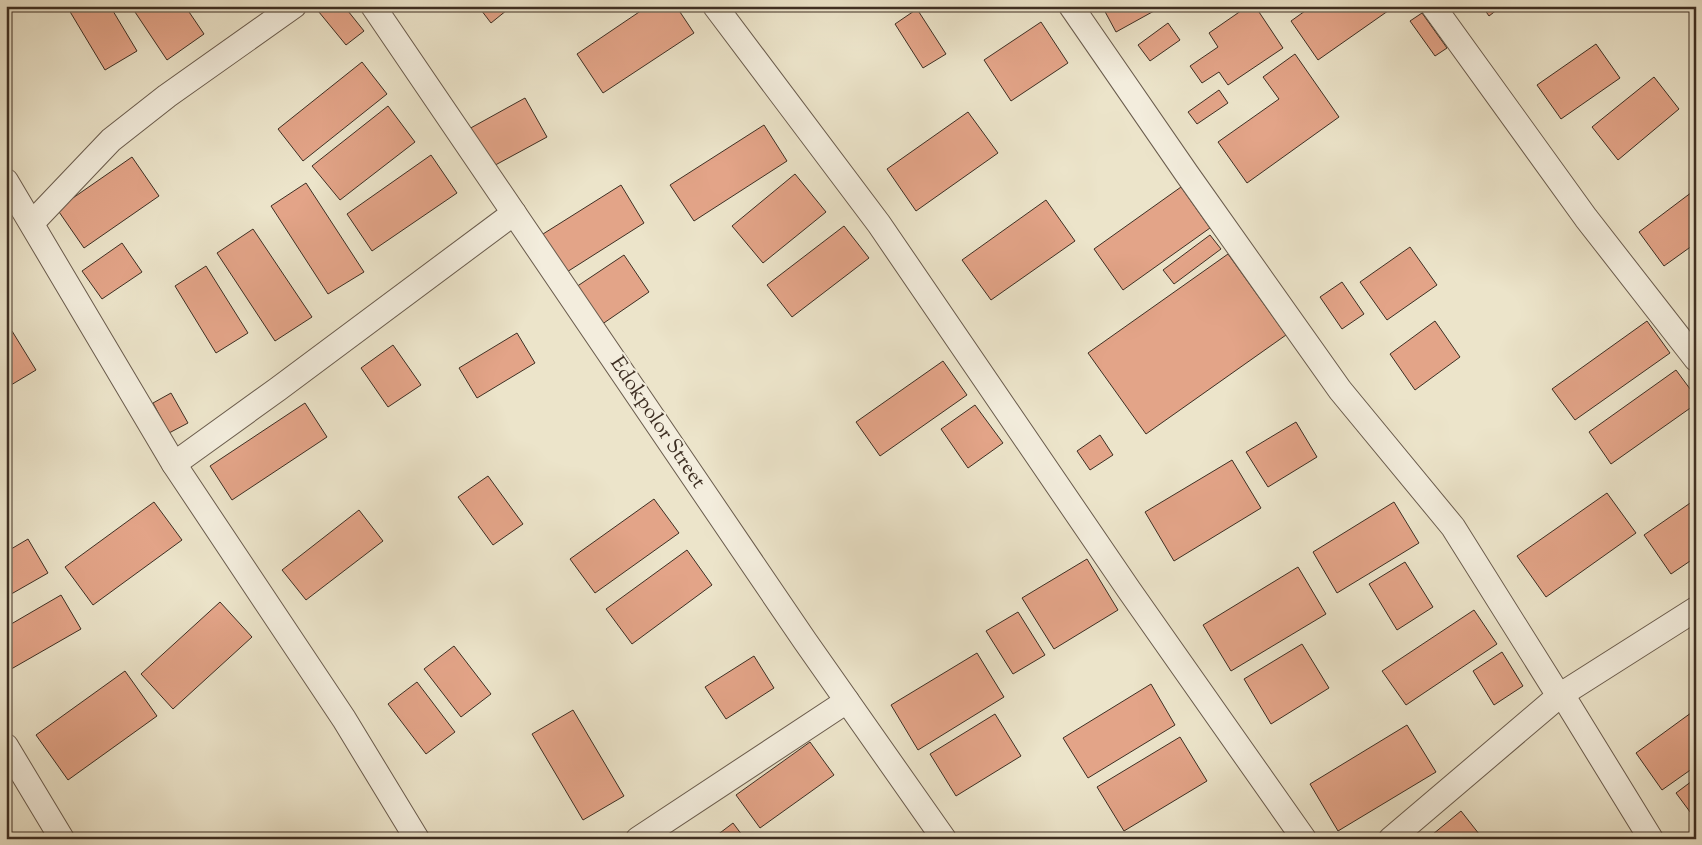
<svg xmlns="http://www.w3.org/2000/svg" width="1702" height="845" viewBox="0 0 1702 845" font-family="'Sorts Mill Goudy',serif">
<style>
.building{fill:#e3a488;stroke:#3e2f23}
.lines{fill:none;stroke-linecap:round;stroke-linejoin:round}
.minor-casing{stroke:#6a5c4d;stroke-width:26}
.minor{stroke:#f3eddd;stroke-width:24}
.labels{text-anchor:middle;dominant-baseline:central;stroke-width:4;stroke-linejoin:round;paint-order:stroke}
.street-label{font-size:21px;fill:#3e2f23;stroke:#f3eddd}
</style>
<rect width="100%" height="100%" fill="#ece4ca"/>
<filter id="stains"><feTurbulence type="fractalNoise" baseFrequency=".004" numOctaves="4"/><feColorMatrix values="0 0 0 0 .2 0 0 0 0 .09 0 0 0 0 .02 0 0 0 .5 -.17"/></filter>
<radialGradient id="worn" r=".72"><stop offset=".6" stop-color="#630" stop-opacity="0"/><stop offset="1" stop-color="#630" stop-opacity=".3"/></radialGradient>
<g class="building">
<polygon points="75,6 110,6 137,51 105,70 69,10"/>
<polygon points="131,6 185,6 204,34 167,60"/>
<polygon points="314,6 344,6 364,31 346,45"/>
<polygon points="478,6 512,6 491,23"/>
<polygon points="648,6 676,6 694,33 603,93 577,54"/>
<polygon points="1102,6 1163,6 1116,32"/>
<polygon points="1248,6 1255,6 1283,48 1228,85 1219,72 1202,83 1190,66 1218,47 1209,33"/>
<polygon points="1312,6 1395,6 1318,60 1291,21"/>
<polygon points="1482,6 1502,6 1489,16"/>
<polygon points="917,9 946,54 923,68 895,24"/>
<polygon points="1422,13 1447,48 1435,56 1410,21"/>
<polygon points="1041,22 1068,63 1011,101 984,60"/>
<polygon points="1168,23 1180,40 1150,61 1138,45"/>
<polygon points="1596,44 1620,78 1561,119 1537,85"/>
<polygon points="1295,54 1339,117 1247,183 1218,142 1279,99 1263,77"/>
<polygon points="362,62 387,94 303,161 278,129"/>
<polygon points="1654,77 1679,109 1618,160 1592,127"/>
<polygon points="1219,90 1228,103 1197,124 1188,112"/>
<polygon points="525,98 547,137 488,169 467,130"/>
<polygon points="388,106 415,142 340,200 312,166"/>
<polygon points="968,112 998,153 916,211 887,169"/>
<polygon points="764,125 787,161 694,221 670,185"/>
<polygon points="431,155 457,193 372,251 347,214"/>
<polygon points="132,157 159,196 84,248 57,209"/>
<polygon points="795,174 826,212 763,263 732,226"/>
<polygon points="306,183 364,272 328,294 271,206"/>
<polygon points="621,185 644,223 559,277 535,239"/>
<polygon points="1181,187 1210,228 1123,290 1094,249"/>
<polygon points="1696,189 1696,243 1664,266 1639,232"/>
<polygon points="1046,200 1075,241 991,300 962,260"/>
<polygon points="844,226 869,258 792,317 767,285"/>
<polygon points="253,229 312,317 275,341 217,253"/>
<polygon points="1210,235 1221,249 1174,284 1163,270"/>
<polygon points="122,243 142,272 102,299 82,271"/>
<polygon points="1410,247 1437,285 1387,320 1360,282"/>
<polygon points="1228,254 1286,335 1146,434 1088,353"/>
<polygon points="624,255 649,292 598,327 573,289"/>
<polygon points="206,266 248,333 216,353 175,286"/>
<polygon points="1342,282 1364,314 1342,329 1320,297"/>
<polygon points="1435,321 1460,357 1415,390 1390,354"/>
<polygon points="1647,321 1670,353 1575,420 1552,389"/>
<polygon points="12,331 36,370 6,388 6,335"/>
<polygon points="517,333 535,363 477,398 459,368"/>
<polygon points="393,345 421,385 388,407 361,368"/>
<polygon points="943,361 967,395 880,456 856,422"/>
<polygon points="1676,370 1696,397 1696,404 1611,464 1589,432"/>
<polygon points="171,393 188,423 169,433 153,403"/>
<polygon points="305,403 327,437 232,500 210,466"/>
<polygon points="975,405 1003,443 968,468 941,429"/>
<polygon points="1296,422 1317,457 1268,487 1246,452"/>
<polygon points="1100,435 1113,455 1090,470 1077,451"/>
<polygon points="1232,460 1261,508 1174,561 1145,512"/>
<polygon points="488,476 523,524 493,545 458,497"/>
<polygon points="1607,493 1636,533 1546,597 1517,556"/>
<polygon points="654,499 679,533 595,593 570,559"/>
<polygon points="1696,499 1696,557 1671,574 1644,535"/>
<polygon points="154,502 182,540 93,605 65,567"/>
<polygon points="1394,502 1419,543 1337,593 1313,552"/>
<polygon points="359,510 383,541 306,600 282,570"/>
<polygon points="28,539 48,573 6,597 6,552"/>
<polygon points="687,550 712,585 632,644 606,609"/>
<polygon points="1087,559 1118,610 1054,649 1022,598"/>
<polygon points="1405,562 1433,607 1397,630 1369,584"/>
<polygon points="1298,567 1326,614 1231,671 1203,625"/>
<polygon points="61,595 81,629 6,672 6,627"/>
<polygon points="220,602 252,637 173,709 141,674"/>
<polygon points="1474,610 1497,644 1406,705 1382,671"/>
<polygon points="1018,612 1045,655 1013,674 986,631"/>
<polygon points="1302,644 1329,688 1271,724 1244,679"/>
<polygon points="454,646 491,694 461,717 424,669"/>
<polygon points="1502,652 1523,686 1494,705 1473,671"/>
<polygon points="977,653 1004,697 918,750 891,705"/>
<polygon points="754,656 774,688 726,719 705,687"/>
<polygon points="125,671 157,716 68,780 36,735"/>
<polygon points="417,682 455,732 426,754 388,704"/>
<polygon points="1151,684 1175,725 1088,778 1063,738"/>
<polygon points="573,710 624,796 583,820 532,734"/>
<polygon points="1695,710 1696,766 1662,790 1636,753"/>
<polygon points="995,714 1021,756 956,796 930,754"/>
<polygon points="1407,725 1436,772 1338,831 1310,784"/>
<polygon points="1180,737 1207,781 1124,831 1097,787"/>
<polygon points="810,742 834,775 760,828 736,795"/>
<polygon points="1696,778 1696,820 1676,793"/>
<polygon points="1461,811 1483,839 1427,839"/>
<polygon points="733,823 745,839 712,839"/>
</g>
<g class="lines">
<g class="minor-casing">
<g id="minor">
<polyline points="373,6 805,641 944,839"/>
<polyline points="715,6 879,224 1129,590 1304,839"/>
<polyline points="1071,6 1187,174 1340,390 1453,527 1559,696 1568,704 1651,839"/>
<polyline points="1433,6 1586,218 1696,359"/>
<polyline points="6,181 174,464 344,719 417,839"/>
<polyline points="32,223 111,140 167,96 294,6"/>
<polyline points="174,464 278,389 514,213"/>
<polyline points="6,746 62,839"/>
<polyline points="638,839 847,701"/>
<polyline points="1391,839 1559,696 1696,609"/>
</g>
</g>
<use href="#minor" class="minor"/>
</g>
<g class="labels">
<g class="street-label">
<text transform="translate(657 423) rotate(56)">Edokpolor Street</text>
</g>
</g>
<rect width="1702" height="845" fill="none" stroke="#ece4ca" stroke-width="25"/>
<rect x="8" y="8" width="1687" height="830" fill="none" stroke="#3e2f23" stroke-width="2.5"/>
<rect x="12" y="12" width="1677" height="820" fill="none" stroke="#3e2f23"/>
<rect width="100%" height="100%" filter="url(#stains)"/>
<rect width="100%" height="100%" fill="url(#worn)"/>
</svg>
